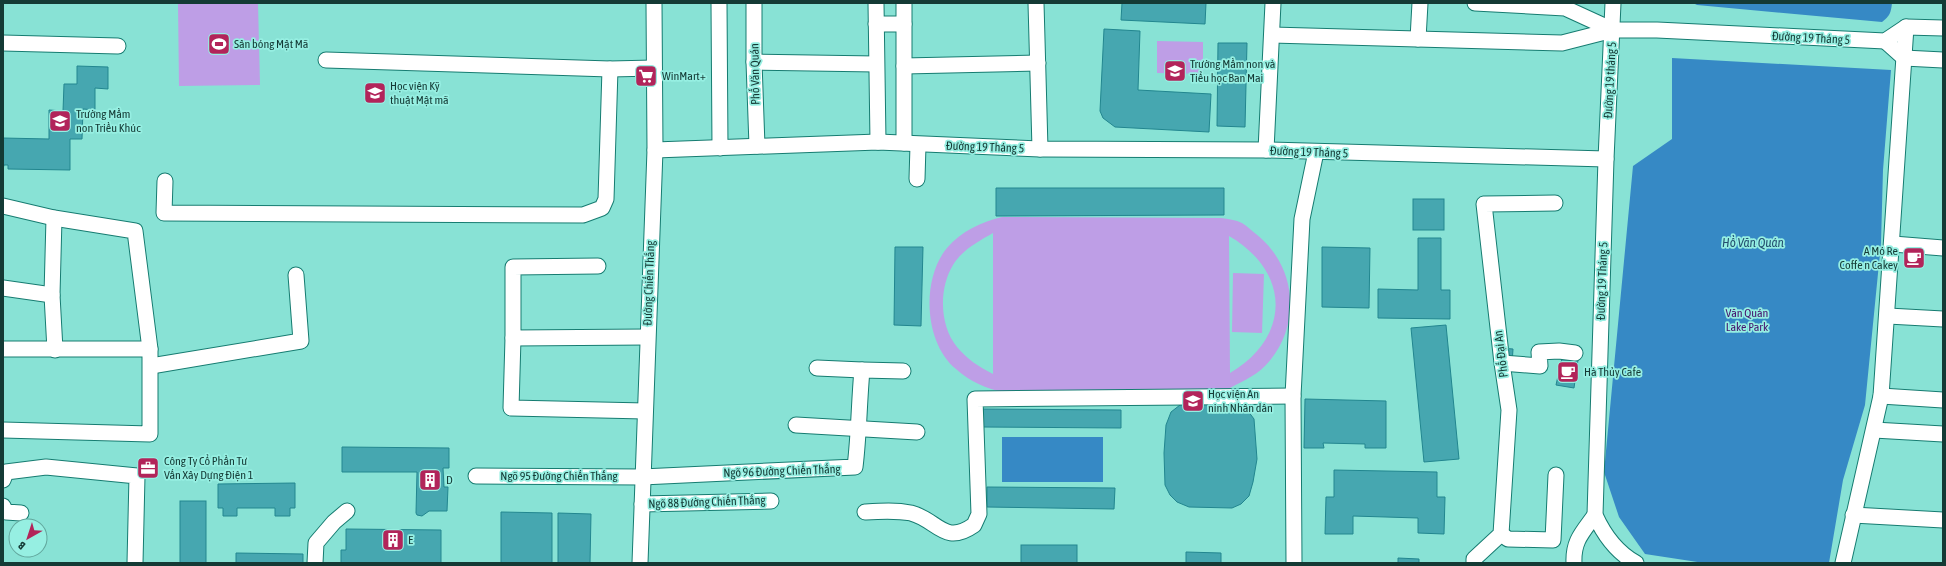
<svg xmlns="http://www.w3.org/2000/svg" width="1946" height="566" viewBox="0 0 1946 566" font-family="'Asap Condensed',sans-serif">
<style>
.green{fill:#be9ee6;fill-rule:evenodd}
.water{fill:#3689c5}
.building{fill:#46a7b0;stroke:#22868f}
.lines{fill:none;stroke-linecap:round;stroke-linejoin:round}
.minor-casing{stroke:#167c71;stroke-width:17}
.minor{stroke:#fff;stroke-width:15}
.labels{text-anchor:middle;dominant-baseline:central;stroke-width:3.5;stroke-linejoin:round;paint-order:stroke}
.street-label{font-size:12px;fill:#143a35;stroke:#96efe2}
.poi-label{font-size:12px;fill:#143a35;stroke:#96efe2;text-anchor:start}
.park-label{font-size:12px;fill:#44126d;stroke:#96efe2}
.water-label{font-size:13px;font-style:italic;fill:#255070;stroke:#96efe2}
</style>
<rect width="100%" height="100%" fill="#88e2d5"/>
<g class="green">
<polygon points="178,3 258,3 260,85 179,86"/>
<polygon points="1157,41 1203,42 1203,74 1157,73"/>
<path d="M1002,217L1221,218C1228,219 1236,220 1242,223C1247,226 1252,231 1256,234C1298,267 1302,328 1265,366C1254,377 1239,383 1226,390L1005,393C986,388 970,382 956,369C924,343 921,279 947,248C961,231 982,222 1002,217ZM993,233V374C979,367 967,359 957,347C939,325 939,288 953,265C962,250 979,241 993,233ZM1229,236C1291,272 1291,337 1230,373Z"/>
<polygon points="1233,273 1264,274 1262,333 1232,332"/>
</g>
<g class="water">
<path d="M1693,3H1892C1891,12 1890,16 1882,22L1697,5Z"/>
<polygon points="1672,58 1891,70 1883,170 1881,243 1865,405 1843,480 1829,563 1704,563 1645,554 1619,517 1604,472 1633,166 1672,139"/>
<rect x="1002" y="437" width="101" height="45"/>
</g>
<g class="building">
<polygon points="1122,3 1206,3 1205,24 1121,20"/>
<polygon points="1104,29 1140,31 1138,90 1211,94 1209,132 1115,127 1103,118 1100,111"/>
<polygon points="1218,43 1247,43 1245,127 1217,126"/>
<polygon points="77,66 108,67 108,89 95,88 95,110 83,109 82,139 70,139 70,170 8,169 8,165 4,165 3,169 3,138 49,139 49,110 63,111 64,84 77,84"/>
<polygon points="996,188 1224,188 1224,215 996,216"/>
<rect x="1413" y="199" width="31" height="31"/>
<polygon points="1418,238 1441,238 1441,290 1450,290 1450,319 1378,318 1378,289 1418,290"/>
<polygon points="895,247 923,247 921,326 894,325"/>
<polygon points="1322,247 1370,248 1369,308 1322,307"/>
<polygon points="1446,325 1459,459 1424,462 1411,328"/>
<polygon points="1501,348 1513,349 1512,364"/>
<polygon points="1562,358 1578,360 1574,388 1556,385"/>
<polygon points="1305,399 1386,401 1386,448 1365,448 1365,444 1323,443 1324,448 1304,448"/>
<polygon points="1191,400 1235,401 1245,407 1254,419 1257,459 1253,482 1249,496 1241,504 1232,508 1189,507 1177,502 1170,495 1165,485 1164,453 1166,425 1171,412 1180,405"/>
<polygon points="983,409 1121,410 1121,428 983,427"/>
<polygon points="342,447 449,448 449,468 443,468 444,487 448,487 447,511 429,511 422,516 417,515 416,513 417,472 342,472"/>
<polygon points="1334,470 1437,472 1437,497 1445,497 1444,534 1418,533 1418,518 1353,516 1353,534 1325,534 1326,497 1334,497"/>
<polygon points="295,483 295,508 290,508 290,516 275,516 275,508 237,508 237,516 223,516 223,508 218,508 218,484"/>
<polygon points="987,487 1115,488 1114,509 987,507"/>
<rect x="180" y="501" width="26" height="62"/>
<polygon points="501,512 552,513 552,563 501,563"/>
<polygon points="558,513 591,514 590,563 558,563"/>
<polygon points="346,529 441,530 441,563 341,563 341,550 346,550"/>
<rect x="1021" y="545" width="56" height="18"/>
<polygon points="1186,552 1221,553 1221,563 1186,563"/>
<polygon points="236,553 303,554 303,563 236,563"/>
<polygon points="1398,558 1419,559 1419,563 1398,563"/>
</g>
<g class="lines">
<g class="minor-casing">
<g id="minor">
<polyline points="719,3 720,148"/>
<polyline points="754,3 754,62 757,146"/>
<polyline points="876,3 878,142"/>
<polyline points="904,3 904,143"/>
<polyline points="1036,3 1040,149"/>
<polyline points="1475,3 1565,8 1613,30"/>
<path d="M1613,3L1606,159L1595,515C1604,535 1616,552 1636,563"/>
<polyline points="876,24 904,24"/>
<polyline points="1272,35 1562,43 1613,30 1657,30 1885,41 1906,27 1943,28"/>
<polyline points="1418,39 1420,3"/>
<polyline points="1885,41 1904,58 1943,60"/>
<polyline points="3,43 118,46"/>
<polyline points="326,60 610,69 654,68"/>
<polyline points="754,62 876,64"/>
<polyline points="904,66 1038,63"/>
<polyline points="655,150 878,142 1040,149 1266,150 1606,159"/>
<polyline points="1266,150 1273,3"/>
<polyline points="917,179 918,145"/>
<polyline points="165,181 164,213 583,215 602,208 606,199 610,69"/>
<polyline points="3,206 54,218 135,231 150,349 150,434 3,430"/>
<polyline points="54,218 52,295 55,350"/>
<polyline points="1893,244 1943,248"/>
<polyline points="598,266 513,267 513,338 647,337"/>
<polyline points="3,288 52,295"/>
<polyline points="1888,316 1943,319"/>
<polyline points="513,338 511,408 645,411"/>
<polyline points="3,349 150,349"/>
<polyline points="1502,363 1540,366 1539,352 1559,351 1575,353"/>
<polyline points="151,366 301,341 296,275"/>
<polyline points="817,368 862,370"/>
<polyline points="1881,396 1943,400"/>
<polyline points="796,425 917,432"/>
<polyline points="1874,430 1943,434"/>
<path d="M476,476L642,477L855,467C859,435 859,402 862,370L903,371"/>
<polyline points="3,480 6,472 46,467 137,476 135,563"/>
<polyline points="642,504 771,501"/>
<polyline points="3,506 6,512 21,513"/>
<path d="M865,512C881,511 896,510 911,513C938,520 944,546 974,525L979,514L975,399L1293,396"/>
<polyline points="1853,515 1943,520"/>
<polyline points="1501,534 1508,539 1553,540 1556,475"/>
<polyline points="315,563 316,543 334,522 347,511"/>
<polyline points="640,563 655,150 654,3"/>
<polyline points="1294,563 1293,396 1302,219 1316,152"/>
<polyline points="1474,563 1474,559 1501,534 1509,410 1502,363 1484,204 1555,203"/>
<path d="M1574,563C1573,541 1582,533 1595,515"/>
<polyline points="1843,563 1881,396 1906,27"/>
</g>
</g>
<use href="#minor" class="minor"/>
</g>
<defs>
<g id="stadium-square" transform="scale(1.15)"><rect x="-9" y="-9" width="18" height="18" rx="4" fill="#b2245a" stroke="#96efe2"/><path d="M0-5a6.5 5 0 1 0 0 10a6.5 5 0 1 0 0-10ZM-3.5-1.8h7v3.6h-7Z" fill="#fff"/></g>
<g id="school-square" transform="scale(1.15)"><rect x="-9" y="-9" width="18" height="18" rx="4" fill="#b2245a" stroke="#96efe2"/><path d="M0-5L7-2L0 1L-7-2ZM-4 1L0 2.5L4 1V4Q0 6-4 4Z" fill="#fff"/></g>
<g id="supermarket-square" transform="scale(1.15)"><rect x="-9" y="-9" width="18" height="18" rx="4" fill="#b2245a" stroke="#96efe2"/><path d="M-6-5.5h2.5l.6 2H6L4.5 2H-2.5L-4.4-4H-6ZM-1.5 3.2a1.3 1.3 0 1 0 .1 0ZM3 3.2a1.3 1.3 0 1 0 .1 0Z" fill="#fff"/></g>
<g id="university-square" transform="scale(1.15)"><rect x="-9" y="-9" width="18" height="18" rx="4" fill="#b2245a" stroke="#96efe2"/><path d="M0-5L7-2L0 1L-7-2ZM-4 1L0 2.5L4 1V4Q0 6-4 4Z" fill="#fff"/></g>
<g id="cafe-square" transform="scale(1.15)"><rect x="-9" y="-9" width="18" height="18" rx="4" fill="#b2245a" stroke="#96efe2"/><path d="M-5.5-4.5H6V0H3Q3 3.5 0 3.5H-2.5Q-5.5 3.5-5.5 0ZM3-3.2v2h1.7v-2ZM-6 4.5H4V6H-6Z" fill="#fff"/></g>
<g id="office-square" transform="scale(1.15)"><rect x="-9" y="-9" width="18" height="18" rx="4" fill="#b2245a" stroke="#96efe2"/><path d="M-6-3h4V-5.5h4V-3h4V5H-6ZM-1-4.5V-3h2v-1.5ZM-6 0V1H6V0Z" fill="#fff"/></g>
<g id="building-square" transform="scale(1.15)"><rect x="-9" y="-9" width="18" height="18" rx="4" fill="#b2245a" stroke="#96efe2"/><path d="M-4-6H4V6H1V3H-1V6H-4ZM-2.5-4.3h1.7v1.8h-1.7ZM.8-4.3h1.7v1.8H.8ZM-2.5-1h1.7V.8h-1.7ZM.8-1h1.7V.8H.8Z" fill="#fff"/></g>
</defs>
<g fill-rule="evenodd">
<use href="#stadium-square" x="219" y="44"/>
<use href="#school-square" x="1175" y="71"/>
<use href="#supermarket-square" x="646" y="76"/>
<use href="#university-square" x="375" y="93"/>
<use href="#school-square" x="60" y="121"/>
<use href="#cafe-square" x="1914" y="258"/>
<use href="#cafe-square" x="1568" y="372"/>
<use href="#university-square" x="1193" y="401"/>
<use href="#office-square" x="148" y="468"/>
<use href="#building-square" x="430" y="480"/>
<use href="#building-square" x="393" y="540"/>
</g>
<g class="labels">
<g class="street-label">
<text transform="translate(1811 38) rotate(3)">Đường 19 Tháng 5</text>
<text transform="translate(755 74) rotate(-91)">Phố Văn Quán</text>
<text transform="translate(1610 80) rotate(-87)">Đường 19 tháng 5</text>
<text transform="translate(985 147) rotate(2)">Đường 19 Tháng 5</text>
<text transform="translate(1309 152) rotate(2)">Đường 19 Tháng 5</text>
<text transform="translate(1602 281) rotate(-88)">Đường 19 Tháng 5</text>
<text transform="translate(649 283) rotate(-88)">Đường Chiến Thắng</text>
<text transform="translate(1501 354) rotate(-97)">Phố Đại An</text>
<text transform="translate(782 471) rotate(-2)">Ngõ 96 Đường Chiến Thắng</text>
<text x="559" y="476">Ngõ 95 Đường Chiến Thắng</text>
<text transform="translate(707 502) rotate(-2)">Ngõ 88 Đường Chiến Thắng</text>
</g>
<g class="poi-label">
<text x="234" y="44">Sân bóng Mật Mã</text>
<text x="1190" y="64">Trường Mầm non và<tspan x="1190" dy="14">Tiểu học Ban Mai</tspan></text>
<text x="662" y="76">WinMart+</text>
<text x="390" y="86">Học viện Kỹ<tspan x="390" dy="14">thuật Mật mã</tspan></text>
<text x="76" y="114">Trường Mầm<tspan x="76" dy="14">non Triều Khúc</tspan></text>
<text x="1898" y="251" text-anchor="end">A Mó Re<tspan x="1898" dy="14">Coffe n Cakey</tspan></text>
<text x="1584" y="372">Hà Thủy Cafe</text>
<text x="1208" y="394">Học viện An<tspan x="1208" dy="14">ninh Nhân dân</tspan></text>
<text x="164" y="461">Công Ty Cổ Phần Tư<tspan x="164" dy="14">Vấn Xây Dựng Điện 1</tspan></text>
<text x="446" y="480">D</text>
<text x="408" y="540">E</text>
</g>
<g class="park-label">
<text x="1747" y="313">Văn Quán<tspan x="1747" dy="14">Lake Park</tspan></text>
</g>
<g class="water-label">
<text x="1753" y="242">Hồ Văn Quán</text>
</g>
</g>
<rect width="1946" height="566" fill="none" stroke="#143a35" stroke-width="8"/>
<g transform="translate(28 538) rotate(219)"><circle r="19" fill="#96efe2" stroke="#62a79d"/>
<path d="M0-3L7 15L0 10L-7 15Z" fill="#b2245a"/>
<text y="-6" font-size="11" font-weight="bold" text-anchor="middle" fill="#143a35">B</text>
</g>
</svg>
